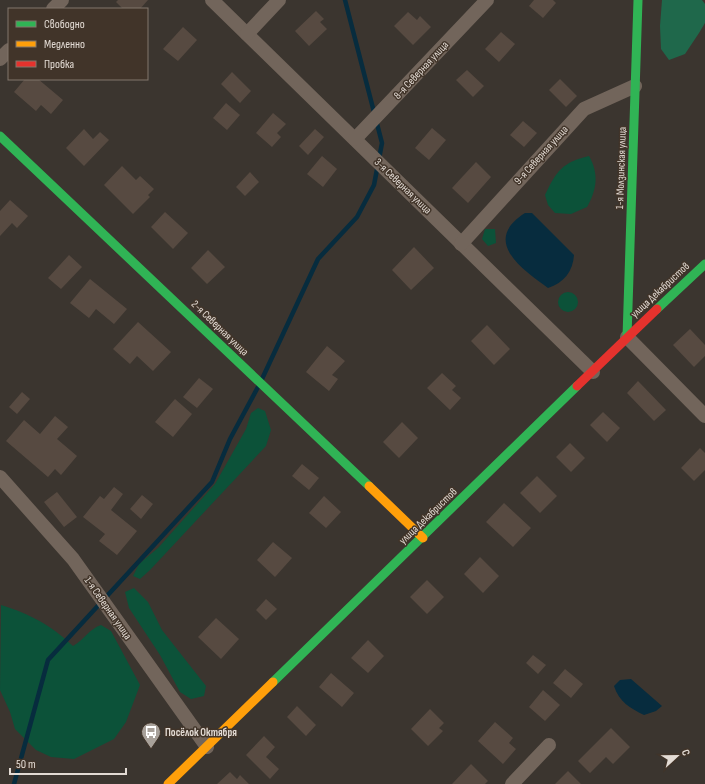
<svg xmlns="http://www.w3.org/2000/svg" width="705" height="784" viewBox="0 0 705 784" font-family="'Sofia Sans Condensed',sans-serif">
<style>
.green{fill:#0c5239}
.forest{fill:#1f684b}
.water{fill:#072c3e}
.lines{fill:none;stroke-linecap:round;stroke-linejoin:round}
.stream{stroke:#072c3e;stroke-width:4.5}
.building{fill:#574a41}
.street{stroke:#72655b;stroke-width:14}
.fast{stroke:#30b455;stroke-width:9}
.slow{stroke:#ff9f0a;stroke-width:9}
.jam{stroke:#e5322d;stroke-width:9}
.labels{text-anchor:middle;dominant-baseline:central;stroke-width:3;stroke-linejoin:round;paint-order:stroke}
.street-label{font-size:11px;fill:#e3dbd4;stroke:#413429}
.poi-label{font-size:11px;font-weight:bold;fill:#e3dbd4;stroke:#413429;text-anchor:start}
</style>
<rect width="100%" height="100%" fill="#3b352f"/>
<g class="green">
<path d="M589,156C599,174 597,189 587,207L571,214L555,213L548,205L545,195C556,171 563,162 589,156Z"/>
<polygon points="485,229 495,229 496,243 488,246 482,239"/>
<circle cx="568" cy="302" r="10"/>
<polygon points="258,408 265,411 271,430 266,446 150,570 140,579 133,576 139,564 158,548 215,484 246,429 251,413"/>
<polygon points="134,588 148,602 162,630 206,686 204,696 191,699 180,692 160,655 129,608 125,592"/>
<path d="M1,605C30,614 51,625 73,646C84,640 89,629 101,625L111,631L140,685L126,722L114,739L74,759L51,757L36,750L15,729L10,712L0,690Z"/>
</g>
<polygon class="forest" points="662,0 702,0 705,4 705,23 699,33 685,54 669,60 661,49 660,26"/>
<g class="water">
<path d="M525,213H532L574,255C573,271 564,283 548,288C522,269 481,241 525,213Z"/>
<path d="M631,679L662,706L656,711L644,715C630,708 619,702 614,686L620,680Z"/>
</g>
<g class="lines">
<g class="stream">
<polyline points="262,379 318,259 357,217 374,185 382,143 345,0"/>
<polyline points="14,784 48,660 212,482 230,439 258,387"/>
</g>
</g>
<g class="building">
<polygon points="118,0 148,0 140,9 123,9 116,2"/>
<polygon points="534,0 553,0 556,3 543,18 529,6"/>
<polygon points="316,11 324,19 320,22 327,29 309,46 295,31"/>
<polygon points="408,12 417,20 420,16 431,27 413,45 394,26"/>
<polygon points="183,27 197,40 178,61 163,49"/>
<polygon points="501,32 515,44 499,62 485,49"/>
<polygon points="467,70 484,86 473,97 456,80"/>
<polygon points="232,72 251,91 240,103 221,84"/>
<polygon points="25,79 38,79 63,100 51,114 41,105 36,111 14,92"/>
<polygon points="560,79 577,96 566,107 549,90"/>
<polygon points="226,103 240,115 227,130 213,118"/>
<polygon points="273,113 286,124 277,133 281,137 272,147 256,133"/>
<polygon points="523,121 537,133 524,147 510,135"/>
<polygon points="432,128 446,140 429,160 415,148"/>
<polygon points="84,129 93,139 100,132 109,140 84,166 66,148"/>
<polygon points="315,129 324,137 308,155 299,146"/>
<polygon points="322,156 337,169 323,187 307,174"/>
<polygon points="476,162 491,177 468,203 452,188"/>
<polygon points="122,166 136,180 140,176 154,189 148,195 150,197 133,214 104,185"/>
<polygon points="250,172 259,182 245,196 236,187"/>
<polygon points="10,200 28,216 17,228 12,223 0,236 0,211"/>
<polygon points="165,212 188,233 173,249 151,227"/>
<polygon points="414,247 434,268 411,290 392,270"/>
<polygon points="208,250 225,267 207,284 191,268"/>
<polygon points="69,255 82,267 61,289 48,278"/>
<polygon points="90,279 127,309 114,324 96,309 89,318 70,303"/>
<polygon points="138,322 171,352 153,371 137,356 130,364 113,349"/>
<polygon points="487,325 510,349 494,365 471,341"/>
<polygon points="690,329 705,345 705,356 694,367 673,345"/>
<polygon points="327,346 345,361 332,375 338,379 329,391 306,372"/>
<polygon points="442,373 456,386 452,390 461,398 450,410 427,388"/>
<polygon points="199,378 213,389 197,408 183,397"/>
<polygon points="638,381 666,410 654,421 627,393"/>
<polygon points="22,392 30,399 17,414 9,407"/>
<polygon points="175,399 192,414 173,437 155,422"/>
<polygon points="603,412 620,428 607,442 590,425"/>
<polygon points="55,416 68,427 57,439 77,456 61,475 55,469 48,477 6,441 24,420 40,434"/>
<polygon points="402,422 418,438 399,458 383,442"/>
<polygon points="570,443 585,458 571,472 556,457"/>
<polygon points="700,448 705,453 705,470 694,481 681,468"/>
<polygon points="302,464 319,478 309,490 292,476"/>
<polygon points="537,476 557,496 540,513 520,493"/>
<polygon points="114,487 123,494 111,510 137,531 117,555 99,541 105,534 83,517 100,496 104,499"/>
<polygon points="57,492 77,517 64,527 44,502"/>
<polygon points="142,495 153,504 141,519 130,509"/>
<polygon points="324,496 341,512 326,528 309,513"/>
<polygon points="504,503 531,528 513,547 486,522"/>
<polygon points="273,542 292,558 275,577 257,560"/>
<polygon points="480,557 499,576 483,593 464,574"/>
<polygon points="427,580 444,597 427,614 410,597"/>
<polygon points="266,599 277,609 266,620 256,610"/>
<polygon points="216,618 239,639 221,659 198,637"/>
<polygon points="368,640 384,656 368,673 351,658"/>
<polygon points="533,655 546,665 538,674 526,663"/>
<polygon points="565,669 583,684 571,698 553,683"/>
<polygon points="331,673 354,693 342,707 319,687"/>
<polygon points="543,690 560,705 545,721 529,707"/>
<polygon points="297,706 316,725 306,736 287,717"/>
<polygon points="430,709 444,723 439,728 443,731 428,746 411,729"/>
<polygon points="495,722 513,738 509,743 516,749 503,764 478,741"/>
<polygon points="611,728 630,747 613,764 606,757 590,773 578,761"/>
<polygon points="264,736 275,747 266,757 279,769 270,779 246,755"/>
<polygon points="471,764 488,781 485,784 452,784"/>
<polygon points="568,771 581,784 555,784"/>
<polygon points="230,772 237,779 240,775 249,784 217,784"/>
</g>
<g class="lines">
<g class="street">
<polyline points="212,0 593,372"/>
<polyline points="53,9 62,0"/>
<polyline points="247,34 279,0"/>
<polyline points="0,59 9,50"/>
<polyline points="355,139 487,0"/>
<polyline points="461,244 584,109 635,86"/>
<polyline points="627,337 705,416"/>
<polyline points="0,477 73,559 207,747"/>
<polyline points="512,784 549,745"/>
</g>
<g class="fast">
<polyline points="0,136 369,486"/>
<polyline points="657,309 705,264"/>
<polyline points="627,337 638,0"/>
<polyline points="273,682 577,386"/>
</g>
<g class="slow">
<polyline points="369,486 423,538"/>
<polyline points="168,784 273,682"/>
</g>
<polyline class="jam" points="577,386 657,309"/>
</g>
<defs>
<g id="bus-pin" transform="scale(1)"><path d="M0 17L-7.5 6A9.5 9.5 0 1 1 7.5 6Z" fill="#a8a19a" stroke="#413429"/><path d="M-5-6H5V4H4V6H2V4H-2V6H-4V4H-5ZM-3.5-4V0h7V-4ZM-3.5 1.2v1.5H-2V1.2ZM2 1.2v1.5H3.5V1.2Z" fill="#fff"/></g>
</defs>
<g fill-rule="evenodd">
<use href="#bus-pin" x="151" y="732"/>
</g>
<g class="labels">
<g class="street-label">
<text transform="translate(421 70) rotate(-47)">8-я Северная улица</text>
<text transform="translate(541 155) rotate(-48)">9-я Северная улица</text>
<text transform="translate(621 168) rotate(-88)">1-я Молзинская улица</text>
<text transform="translate(403 186) rotate(44)">3-я Северная улица</text>
<text transform="translate(660 290) rotate(-43)">улица Декабристов</text>
<text transform="translate(220 328) rotate(44)">2-я Северная улица</text>
<text transform="translate(428 516) rotate(-44)">улица Декабристов</text>
<text transform="translate(108 608) rotate(55)">1-я Северная улица</text>
</g>
<g class="poi-label">
<text x="165" y="732">Посёлок Октября</text>
</g>
</g>
<rect x="8" y="8" width="140" height="72" fill="#413429" stroke="#82776d"/>
<rect x="16" y="21" width="20" height="6" fill="#30b455" stroke="#82776d"/>
<text x="44" y="28" font-size="12" fill="#e3dbd4">Свободно</text>
<rect x="16" y="41" width="20" height="6" fill="#ff9f0a" stroke="#82776d"/>
<text x="44" y="48" font-size="12" fill="#e3dbd4">Медленно</text>
<rect x="16" y="61" width="20" height="6" fill="#e5322d" stroke="#82776d"/>
<text x="44" y="68" font-size="12" fill="#e3dbd4">Пробка</text>
<g transform="translate(677 756) rotate(68)" stroke="#413429" stroke-width="3" paint-order="stroke">
<path d="M0-3L7 15L0 10L-7 15Z" fill="#e3dbd4"/>
<text y="-6" font-size="11" font-weight="bold" text-anchor="middle" fill="#e3dbd4">С</text>
</g>
<path d="M10 768v6h116v-6" fill="none" stroke="#e3dbd4" stroke-width="2"/>
<text x="16" y="768" font-size="12" fill="#e3dbd4" stroke="#413429" stroke-width="3" paint-order="stroke">50 m</text>
</svg>
